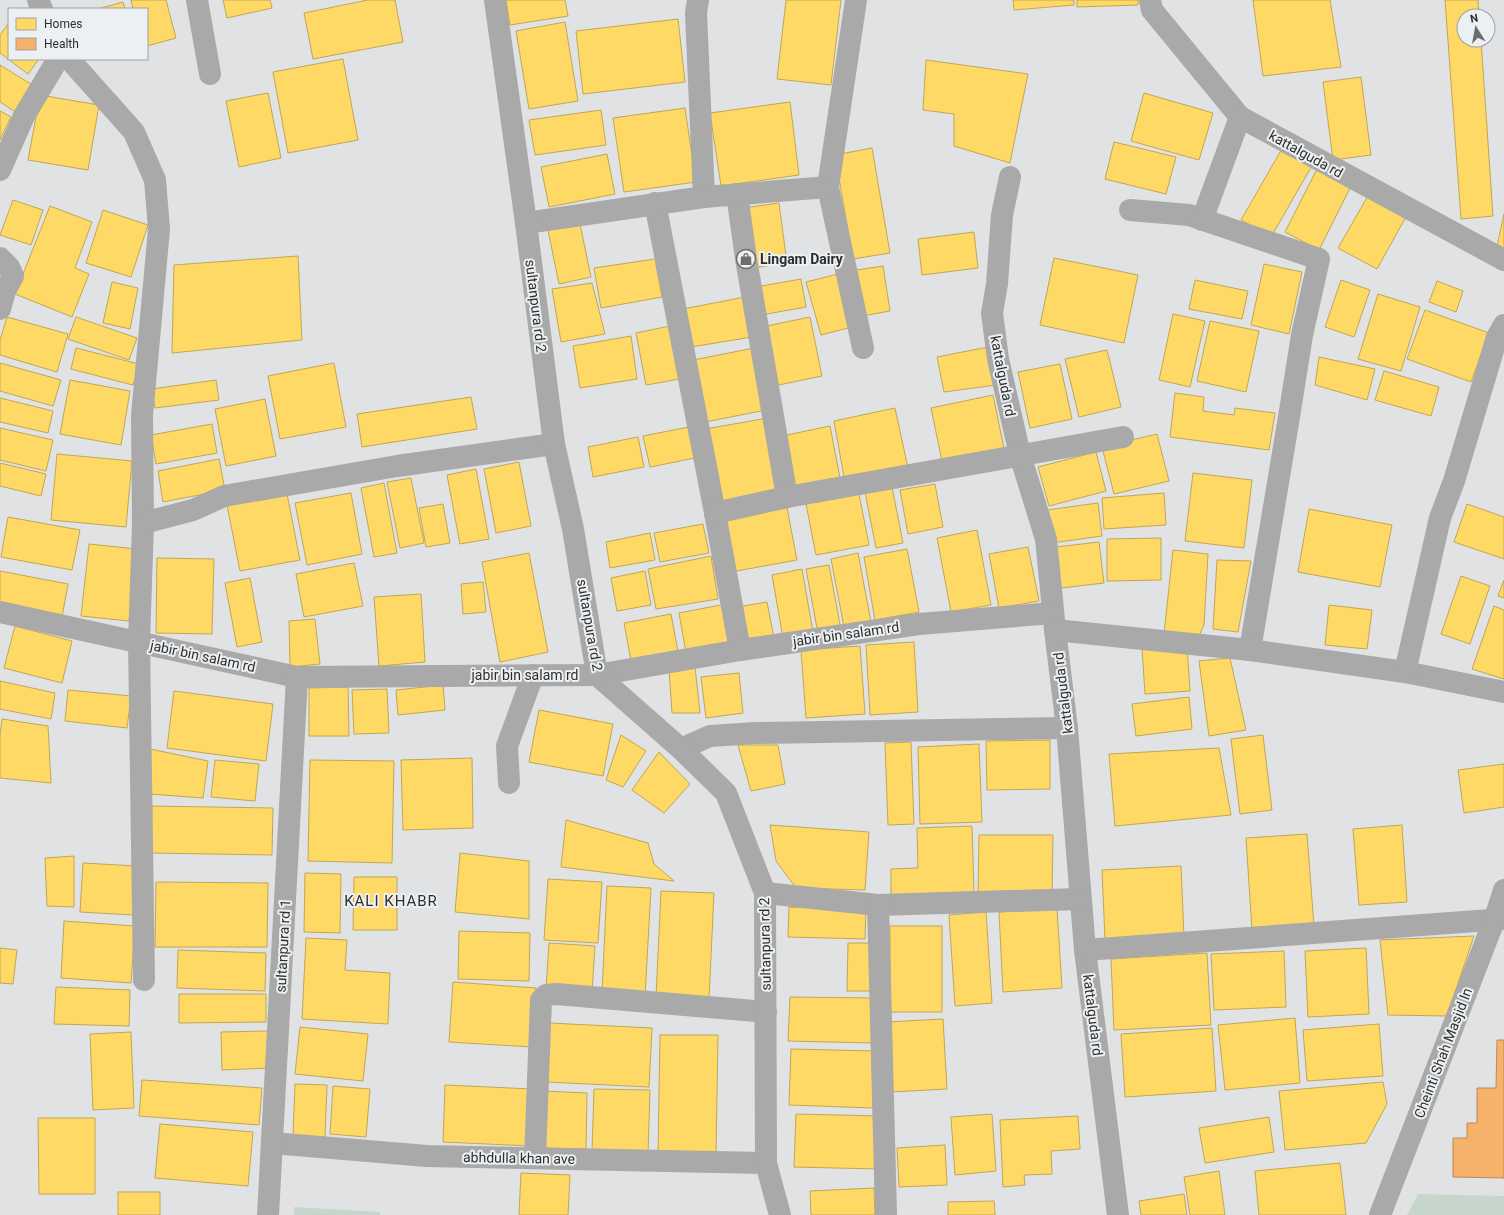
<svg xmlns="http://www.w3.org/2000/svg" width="1504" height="1215" viewBox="0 0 1504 1215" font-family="Roboto,sans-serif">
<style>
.green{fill:#c6d6cd}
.homes{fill:#ffd966;stroke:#c0a656}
.health{fill:#f6b26b;stroke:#ba8a59}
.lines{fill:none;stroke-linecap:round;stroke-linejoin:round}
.street{stroke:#aaa9a9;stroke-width:22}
.secondary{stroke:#a9a9a9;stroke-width:22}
.labels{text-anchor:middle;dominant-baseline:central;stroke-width:4;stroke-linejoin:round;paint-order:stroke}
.street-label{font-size:14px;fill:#2d2e2f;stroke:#edf0f2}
.poi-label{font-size:14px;font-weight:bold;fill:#2d2e2f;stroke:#edf0f2;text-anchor:start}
.neighbourhood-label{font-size:15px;letter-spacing:1px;fill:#2d2e2f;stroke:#edf0f2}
</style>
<rect width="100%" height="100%" fill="#e1e2e4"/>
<g class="green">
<polygon points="1418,1194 1504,1196 1504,1215 1407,1215"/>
<polygon points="294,1207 380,1212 380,1215 294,1215"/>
</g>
<g class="homes">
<polygon points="131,0 166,0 176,38 147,46 147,9 133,9"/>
<polygon points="223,0 270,0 272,8 227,18"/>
<polygon points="368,0 395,0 403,42 313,59 304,13"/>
<polygon points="506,0 565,0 568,16 510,25"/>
<polygon points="786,0 841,0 831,85 777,79"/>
<polygon points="1013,0 1074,0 1074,5 1014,10"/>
<polygon points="1077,0 1138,0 1138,5 1077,7"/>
<polygon points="1253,0 1330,0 1341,67 1263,76"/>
<polygon points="1445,0 1478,0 1479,16 1464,16 1464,40 1481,40 1493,216 1461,219"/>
<polygon points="123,2 125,9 98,9"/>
<polygon points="678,19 685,82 583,94 576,31"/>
<polygon points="565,22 578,101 529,109 516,31"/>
<polygon points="9,23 9,59 39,59 28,74 0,53 0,35"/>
<polygon points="343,59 358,140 288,153 273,72"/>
<polygon points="926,60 1028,74 1010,163 954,146 954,114 923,110"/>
<polygon points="0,65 34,86 17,113 0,102"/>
<polygon points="1361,77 1371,155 1333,160 1323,82"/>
<polygon points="268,93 281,158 239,167 226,101"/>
<polygon points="1144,93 1213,113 1199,160 1131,141"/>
<polygon points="40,95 99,105 88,170 28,160"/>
<polygon points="790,102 799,175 721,186 710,113"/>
<polygon points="685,108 696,182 624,192 613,118"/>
<polygon points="601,110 606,145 535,155 529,120"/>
<polygon points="0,111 11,117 0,140"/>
<polygon points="1114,142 1176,157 1166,194 1105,179"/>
<polygon points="1283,147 1313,164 1271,237 1241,220"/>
<polygon points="872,148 890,253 853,259 835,155"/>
<polygon points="607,154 615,194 549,207 541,167"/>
<polygon points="1317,169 1351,186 1319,250 1285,232"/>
<polygon points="1369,194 1407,215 1377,269 1338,248"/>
<polygon points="13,200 43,210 31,245 0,235"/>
<polygon points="779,203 787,263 752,268 743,208"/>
<polygon points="50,206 92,222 75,268 89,274 72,317 15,294"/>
<polygon points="103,210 148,225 131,277 86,263"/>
<polygon points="1504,214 1504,253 1496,251"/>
<polygon points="580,224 591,277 559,284 548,230"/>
<polygon points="974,232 978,268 922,275 918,239"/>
<polygon points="298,256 302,340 172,353 174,265"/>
<polygon points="1054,258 1138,275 1124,343 1040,325"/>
<polygon points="655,259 662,297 601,308 594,268"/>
<polygon points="1264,264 1302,272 1289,334 1251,325"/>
<polygon points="883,266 890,311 857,317 850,271"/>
<polygon points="842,273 856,326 821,335 806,282"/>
<polygon points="801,279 806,307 761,315 756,287"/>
<polygon points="1195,280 1248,291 1242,319 1189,309"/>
<polygon points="1341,280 1370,290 1354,337 1325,327"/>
<polygon points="1437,281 1463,291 1456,312 1429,302"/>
<polygon points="112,282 138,288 130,329 103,323"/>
<polygon points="592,283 605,334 561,342 552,289"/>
<polygon points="1378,294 1420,307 1401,371 1358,359"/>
<polygon points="745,297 752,337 685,348 678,310"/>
<polygon points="1425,310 1489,333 1471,382 1407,359"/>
<polygon points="1173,314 1205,321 1190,387 1159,380"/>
<polygon points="7,317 68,334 57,372 0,355 0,340"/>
<polygon points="76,317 137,338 129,360 68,339"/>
<polygon points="810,317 822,376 774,386 762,327"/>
<polygon points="1210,321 1259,331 1246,392 1197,381"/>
<polygon points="670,326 680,379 646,385 636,333"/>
<polygon points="631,336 637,379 580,388 573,346"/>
<polygon points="988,347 996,385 944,392 937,357"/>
<polygon points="76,348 139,364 133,385 71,369"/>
<polygon points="754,348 766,410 700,423 688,361"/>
<polygon points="1107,350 1121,407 1079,417 1065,359"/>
<polygon points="1319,357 1375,369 1367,400 1315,385"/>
<polygon points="0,363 61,380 53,406 0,391"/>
<polygon points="334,363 346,427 280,439 268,376"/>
<polygon points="1060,364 1072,419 1030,428 1018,372"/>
<polygon points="1384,371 1439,387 1431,416 1375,400"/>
<polygon points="70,380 130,391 121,445 60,434"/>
<polygon points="216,380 219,400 155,408 152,389"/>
<polygon points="1175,393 1204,397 1203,411 1234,415 1235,408 1275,413 1269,450 1170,437"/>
<polygon points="993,395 1005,453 943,466 931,408"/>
<polygon points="471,397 477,429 362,447 357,414"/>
<polygon points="0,398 53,411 48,433 0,422"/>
<polygon points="265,399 276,456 226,466 215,409"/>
<polygon points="895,408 908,468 844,477 834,421"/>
<polygon points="768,418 782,491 719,503 705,429"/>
<polygon points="212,424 217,453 156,464 151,435"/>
<polygon points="694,426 700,457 650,467 643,436"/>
<polygon points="830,426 840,478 793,488 782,436"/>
<polygon points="0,428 53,440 46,471 0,460"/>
<polygon points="1157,434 1169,481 1114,494 1102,447"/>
<polygon points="638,437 644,467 593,477 588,447"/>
<polygon points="1096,452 1106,491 1049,506 1038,467"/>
<polygon points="57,454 132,461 126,527 51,520"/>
<polygon points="219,459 225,490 163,502 158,471"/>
<polygon points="519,462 531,526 496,533 484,469"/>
<polygon points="0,463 46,474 41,496 0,486"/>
<polygon points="476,469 489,539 460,544 447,475"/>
<polygon points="1193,473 1252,480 1244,548 1185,541"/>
<polygon points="411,478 424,543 400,548 387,482"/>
<polygon points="384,483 397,553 374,557 361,488"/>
<polygon points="935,484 943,527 908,534 900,490"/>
<polygon points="892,487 903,543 876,548 865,492"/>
<polygon points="351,493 362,554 307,565 295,503"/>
<polygon points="1164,493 1166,525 1104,529 1102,498"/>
<polygon points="287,494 300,560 240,571 227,505"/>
<polygon points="859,494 869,545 816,555 806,504"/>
<polygon points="1098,503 1102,536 1052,543 1047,510"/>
<polygon points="443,504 450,543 426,547 419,508"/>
<polygon points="1467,504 1504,517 1504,559 1454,542"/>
<polygon points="787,508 797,560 731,572 722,520"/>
<polygon points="1309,509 1392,525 1380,587 1298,572"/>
<polygon points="8,517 80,530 72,570 1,557"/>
<polygon points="703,524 709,553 660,562 654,533"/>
<polygon points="977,530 991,605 951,612 937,538"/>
<polygon points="650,533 655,560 610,568 606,542"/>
<polygon points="1161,538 1161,580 1107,581 1107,539"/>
<polygon points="1099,542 1104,583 1061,588 1056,547"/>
<polygon points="89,544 137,549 129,621 81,616"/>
<polygon points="1028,547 1039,601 999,608 989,554"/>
<polygon points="907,549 919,612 875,620 864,557"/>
<polygon points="1173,550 1208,554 1204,625 1198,638 1164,634"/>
<polygon points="529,553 548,652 500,662 482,562"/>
<polygon points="858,553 871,622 844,627 831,559"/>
<polygon points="711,556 718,599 656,609 648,569"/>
<polygon points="157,558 214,559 212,634 156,633"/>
<polygon points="1217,560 1251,561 1238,632 1213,629"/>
<polygon points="354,563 363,606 304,617 296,574"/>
<polygon points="829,565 841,630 818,634 806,569"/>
<polygon points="802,569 813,632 783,638 772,575"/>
<polygon points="0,571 68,584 62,617 0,605"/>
<polygon points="645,571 651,605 617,611 611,578"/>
<polygon points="1461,576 1490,586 1470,644 1441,634"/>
<polygon points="250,578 262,642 237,647 225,583"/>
<polygon points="1504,580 1504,598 1498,596"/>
<polygon points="483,582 486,612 463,614 461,584"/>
<polygon points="421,594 425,662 379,666 374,597"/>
<polygon points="767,602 774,638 744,644 737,607"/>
<polygon points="726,604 734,644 686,653 679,613"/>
<polygon points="1329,605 1372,610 1367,649 1325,645"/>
<polygon points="1494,606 1504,610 1504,679 1472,669"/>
<polygon points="671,614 679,657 632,666 624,623"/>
<polygon points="315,619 320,664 290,667 289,621"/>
<polygon points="15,626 72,641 62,683 4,668"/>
<polygon points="914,642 918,712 870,715 866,645"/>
<polygon points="1187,645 1190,691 1145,694 1142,648"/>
<polygon points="860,646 865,714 806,718 801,650"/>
<polygon points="1230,658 1246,730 1209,736 1199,661"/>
<polygon points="695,667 700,713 672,713 669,670"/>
<polygon points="739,673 743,713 706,718 701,677"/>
<polygon points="0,681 55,693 51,719 0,709"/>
<polygon points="443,685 445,710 398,715 396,690"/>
<polygon points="348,687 349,736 309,736 309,688"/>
<polygon points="387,689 389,733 354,734 352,690"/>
<polygon points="68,690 131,696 127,728 65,721"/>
<polygon points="174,691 273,704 266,761 167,748"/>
<polygon points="1189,697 1192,729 1136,736 1132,704"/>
<polygon points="539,710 613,724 603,776 529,762"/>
<polygon points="2,719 48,726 51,783 0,778 0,736"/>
<polygon points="621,735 646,751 623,787 606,780"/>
<polygon points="1263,735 1272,810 1240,814 1231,739"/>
<polygon points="1050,740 1050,789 987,790 986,741"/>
<polygon points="911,742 914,824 888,825 885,743"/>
<polygon points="979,744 982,822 920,824 918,747"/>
<polygon points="738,745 778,745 785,784 751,791"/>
<polygon points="1219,748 1231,815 1115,826 1109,754"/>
<polygon points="150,749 208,761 203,798 149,794"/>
<polygon points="659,752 690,784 664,813 632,790"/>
<polygon points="472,758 473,828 403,830 401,760"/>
<polygon points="215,760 259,764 255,801 211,797"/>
<polygon points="310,760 394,761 392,863 308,861"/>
<polygon points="1504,764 1504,807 1464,813 1458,770"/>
<polygon points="152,806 273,808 272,855 151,853"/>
<polygon points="566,820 648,843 654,864 674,881 561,867"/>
<polygon points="770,825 869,832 865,890 796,888 776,861"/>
<polygon points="1402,825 1407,902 1359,905 1353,829"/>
<polygon points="972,826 974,892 891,895 891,869 918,868 917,828"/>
<polygon points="1307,834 1314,926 1252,930 1246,838"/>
<polygon points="979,835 1053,835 1052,896 978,896"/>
<polygon points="460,853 529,861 529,919 455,912"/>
<polygon points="74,856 74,907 47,906 45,858"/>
<polygon points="83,863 136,866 133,915 80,912"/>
<polygon points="1181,866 1184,937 1105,940 1102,870"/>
<polygon points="305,873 341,874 340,933 304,932"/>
<polygon points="354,877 397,877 397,930 353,930"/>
<polygon points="548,879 602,882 598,943 544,940"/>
<polygon points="156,882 268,883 267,947 155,947"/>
<polygon points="607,886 651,888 645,996 602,994"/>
<polygon points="661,891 714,893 709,999 656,997"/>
<polygon points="789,907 866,909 865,939 788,937"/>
<polygon points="1057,909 1062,988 1003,992 999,912"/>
<polygon points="986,912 992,1003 955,1006 949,915"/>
<polygon points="64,921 135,926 131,983 61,978"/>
<rect x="890" y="926" width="52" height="86"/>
<polygon points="459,931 530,933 529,981 458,979"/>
<polygon points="1474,936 1447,1016 1388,1015 1380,940"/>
<polygon points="306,938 347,940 345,970 390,973 388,1024 302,1019"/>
<polygon points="549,943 595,946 592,992 546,989"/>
<polygon points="848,943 873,943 871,991 847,991"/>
<polygon points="0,948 17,950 13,984 0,983"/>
<polygon points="1366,948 1369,1014 1308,1017 1305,951"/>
<polygon points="178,950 266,953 265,991 177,988"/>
<polygon points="1284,951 1286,1007 1214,1010 1211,954"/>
<polygon points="1207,953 1211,1025 1114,1030 1111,959"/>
<polygon points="453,982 536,988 532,1047 449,1042"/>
<polygon points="56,987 130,990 129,1026 54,1024"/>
<polygon points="179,994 266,994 266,1022 179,1023"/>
<polygon points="790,997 874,998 873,1043 788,1041"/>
<polygon points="1295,1018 1300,1083 1225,1090 1218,1025"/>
<polygon points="943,1019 947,1089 891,1092 887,1022"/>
<polygon points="549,1023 652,1028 649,1087 547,1082"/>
<polygon points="1379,1024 1383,1076 1307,1081 1303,1030"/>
<polygon points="300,1027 368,1034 363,1081 295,1074"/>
<polygon points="1212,1028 1216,1091 1125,1097 1121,1034"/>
<polygon points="269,1031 270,1068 222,1070 221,1032"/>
<polygon points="131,1032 134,1108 93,1110 90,1034"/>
<polygon points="660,1035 718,1035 716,1153 658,1153"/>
<polygon points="791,1049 875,1051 873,1108 789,1105"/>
<polygon points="142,1080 262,1088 259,1125 139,1116"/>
<polygon points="1383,1082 1387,1104 1366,1143 1285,1150 1279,1091"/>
<polygon points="295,1084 327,1085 325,1137 293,1136"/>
<polygon points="445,1085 532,1089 530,1146 443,1142"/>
<polygon points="333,1086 370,1089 366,1137 330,1134"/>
<polygon points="594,1089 650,1090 648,1153 592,1151"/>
<polygon points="543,1091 587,1093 586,1149 541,1148"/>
<polygon points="796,1114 879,1116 877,1169 794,1167"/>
<polygon points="992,1114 996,1171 955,1175 951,1117"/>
<polygon points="1078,1116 1080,1149 1051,1151 1052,1174 1024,1175 1025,1185 1003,1187 1000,1120"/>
<polygon points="1269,1117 1274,1152 1205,1163 1199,1128"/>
<polygon points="38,1118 95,1118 95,1194 39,1194"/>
<polygon points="160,1124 253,1132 248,1186 155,1178"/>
<polygon points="945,1145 947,1185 899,1187 897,1148"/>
<polygon points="1340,1163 1346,1215 1259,1215 1255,1171"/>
<polygon points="1219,1171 1225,1215 1190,1215 1184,1177"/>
<polygon points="521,1173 570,1175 568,1215 519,1215"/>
<polygon points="874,1188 875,1215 811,1215 810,1191"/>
<rect x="118" y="1192" width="42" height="23"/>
<polygon points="1184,1194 1187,1215 1141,1215 1139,1201"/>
<polygon points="994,1201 995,1215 948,1215 948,1202"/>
</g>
<polygon class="health" points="1497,1040 1504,1040 1504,1178 1453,1177 1453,1138 1467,1138 1467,1123 1477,1123 1477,1088 1496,1088"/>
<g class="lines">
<g class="street">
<polyline points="38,0 42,9"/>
<polyline points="197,0 210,74"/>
<polyline points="698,0 696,13 704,197"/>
<polyline points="856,0 828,187 863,348"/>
<polyline points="1150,0 1152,10 1240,117 1504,260"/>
<polyline points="69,59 134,132 155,180 159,229 142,416 143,523 139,642 144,980"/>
<polyline points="0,170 24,116 58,59"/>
<polyline points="1010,177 1002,215 997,284 992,313 998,359 1020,455 1046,539 1055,630 1067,728 1085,950 1118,1215"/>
<polyline points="737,194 746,259 787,497"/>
<polyline points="655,203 715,513 740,650"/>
<polyline points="1130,210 1189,215 1319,259 1302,335 1289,417 1250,650"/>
<polyline points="1202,220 1240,117"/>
<polyline points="526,223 704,197 828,187"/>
<polyline points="0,258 9,267 13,276 5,291 0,309"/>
<polyline points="715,513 787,497 1123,437"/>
<polyline points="143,523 193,510 224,496 397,466 554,444"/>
<polyline points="0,612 297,677"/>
<polyline points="1055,630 1250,650 1405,672 1504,692"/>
<polyline points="1405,672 1440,518 1454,481 1497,337 1504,325"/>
<polyline points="597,675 740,650 919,624 1053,613"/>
<polyline points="681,749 710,736 756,733 1067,728"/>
<polyline points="509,783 507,746 533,675"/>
<polyline points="765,893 878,905 1080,899"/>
<polyline points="878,905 886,1215"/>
<polyline points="1085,950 1504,919"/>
<polyline points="272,1143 427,1156 766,1163"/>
<polyline points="535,1158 541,1000 546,995 556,994 766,1012"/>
<polyline points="1380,1215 1495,918 1504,890"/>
</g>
<g class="secondary">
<polyline points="495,0 526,223 554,444 573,529 597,675 681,749 726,793 765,893 766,1163 780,1215"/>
<polyline points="268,1215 297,677 597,675"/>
</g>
</g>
<defs>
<g id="shop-ring" transform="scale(1)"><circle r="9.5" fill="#edf0f2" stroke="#6c6d6e" stroke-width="1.5"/><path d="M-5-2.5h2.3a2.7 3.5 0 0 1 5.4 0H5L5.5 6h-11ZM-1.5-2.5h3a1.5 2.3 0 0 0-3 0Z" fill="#6c6d6e"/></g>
</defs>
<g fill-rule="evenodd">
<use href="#shop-ring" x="746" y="259"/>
</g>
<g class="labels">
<g class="street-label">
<text transform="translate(1306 154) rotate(29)">kattalguda rd</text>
<text transform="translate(536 306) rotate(83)">sultanpura rd 2</text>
<text transform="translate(1003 376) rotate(79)">kattalguda rd</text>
<text transform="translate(590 625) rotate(80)">sultanpura rd 2</text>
<text transform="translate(846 634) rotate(-8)">jabir bin salam rd</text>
<text transform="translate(203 656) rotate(12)">jabir bin salam rd</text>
<text x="525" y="675">jabir bin salam rd</text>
<text transform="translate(1063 693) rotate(-97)">kattalguda rd</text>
<text transform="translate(765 944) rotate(-91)">sultanpura rd 2</text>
<text transform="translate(283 946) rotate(-87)">sultanpura rd 1</text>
<text transform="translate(1093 1015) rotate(83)">kattalguda rd</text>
<text transform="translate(1443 1053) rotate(-69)">Cheinti Shah Masjid ln</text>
<text transform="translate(519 1158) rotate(1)">abhdulla khan ave</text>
</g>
<g class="poi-label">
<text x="760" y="259">Lingam Dairy</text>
</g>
<g class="neighbourhood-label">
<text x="391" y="901">KALI KHABR</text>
</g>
</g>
<rect x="8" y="8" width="140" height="52" fill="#edf0f2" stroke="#a0a2a4"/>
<rect x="16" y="18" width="20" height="12" fill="#ffd966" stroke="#a0a2a4"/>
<text x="44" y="28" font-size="12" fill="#2d2e2f">Homes</text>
<rect x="16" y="38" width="20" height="12" fill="#f6b26b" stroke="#a0a2a4"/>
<text x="44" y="48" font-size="12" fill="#2d2e2f">Health</text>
<g transform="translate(1476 28) rotate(349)"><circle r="19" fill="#edf0f2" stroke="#a0a2a4"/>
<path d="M0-3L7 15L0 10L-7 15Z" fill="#6c6d6e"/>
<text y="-6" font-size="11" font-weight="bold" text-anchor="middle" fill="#2d2e2f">N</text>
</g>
</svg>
